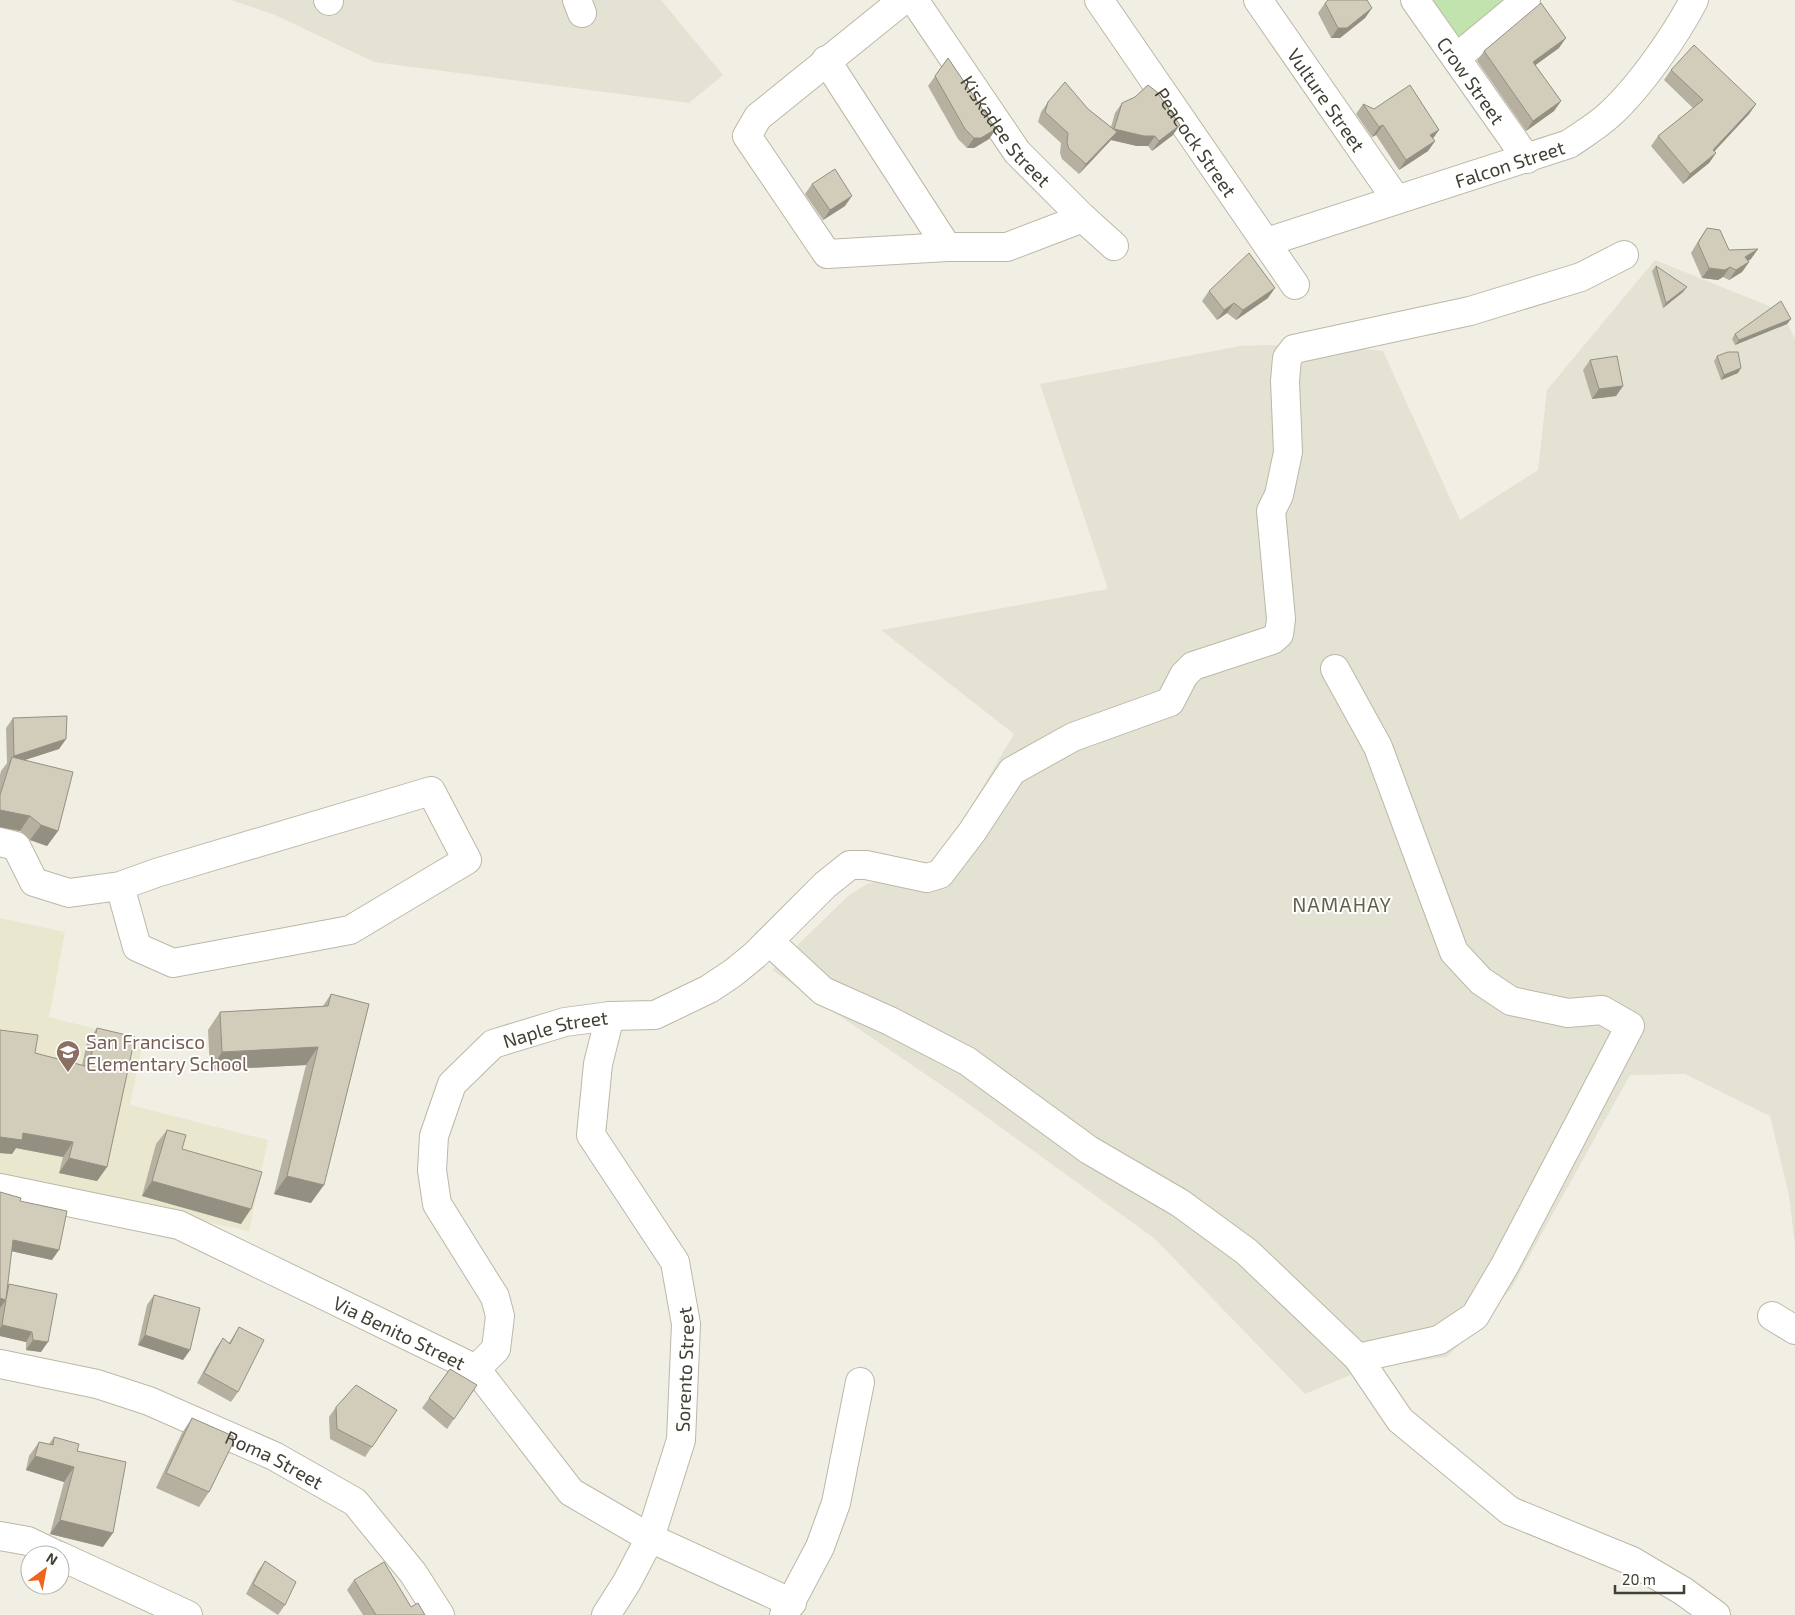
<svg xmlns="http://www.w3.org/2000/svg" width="1795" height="1615" viewBox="0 0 1795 1615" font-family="'Exo 2',sans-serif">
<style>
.residential{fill:#e4e2d2}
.education{fill:#e9e7ce}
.green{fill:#c1e3ae}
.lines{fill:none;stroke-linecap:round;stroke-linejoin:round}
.minor-casing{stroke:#bcb8a7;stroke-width:30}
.minor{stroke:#fff;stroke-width:28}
.wall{fill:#b5b0a0}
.shaded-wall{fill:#939082}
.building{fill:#d2cdba;stroke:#939082}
.labels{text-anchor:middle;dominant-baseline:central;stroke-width:4;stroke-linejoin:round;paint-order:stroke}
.street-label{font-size:19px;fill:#424034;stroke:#fff}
.education-label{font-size:19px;fill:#785e54;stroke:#fff;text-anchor:start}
.neighbourhood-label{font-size:20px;letter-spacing:1px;fill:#655f4c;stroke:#fff}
</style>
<rect width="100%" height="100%" fill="#f1efe4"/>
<g class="residential">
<polygon points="231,0 661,0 723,75 689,103 374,62 275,15"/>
<polygon points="1655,260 1781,311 1795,339 1795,1246 1789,1195 1770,1116 1685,1074 1630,1075 1511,1289 1447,1357 1367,1368 1305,1394 1155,1239 959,1097 772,970 849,895 867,884 933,871 1014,734 881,630 1108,589 1040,384 1240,346 1312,344 1383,351 1460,520 1538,470 1547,390"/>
</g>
<polygon class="education" points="0,918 65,932 49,1017 143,1041 130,1105 268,1140 249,1231 0,1178"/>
<polygon class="green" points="1430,0 1507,0 1458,40"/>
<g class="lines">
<g class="minor-casing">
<g id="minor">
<polyline points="328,0 329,1"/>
<polyline points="577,0 582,13"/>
<polyline points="903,0 758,117 747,136 827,254 947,247 1007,247 1083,218"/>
<path id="s1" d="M914,0L1017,152L1083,218L1114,246"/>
<path id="s2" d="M1099,0L1295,285"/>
<path id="s3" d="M1258,0L1396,199"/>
<path id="s4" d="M1415,0L1527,159"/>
<polyline points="1456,58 1526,0"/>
<polyline points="826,60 947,247"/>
<path id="s5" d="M1267,242L1569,144C1582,135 1597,126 1609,115C1639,88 1676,35 1694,0"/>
<polyline points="1335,669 1378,747 1454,952 1481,981 1511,1001 1568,1013 1602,1010 1630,1026 1505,1265 1475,1316 1439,1340 1358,1358"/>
<polyline points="0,842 16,846 34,882 69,893 120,886 156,873 431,791 467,860 350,930 173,963 137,947 120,886"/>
<polyline points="769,941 823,991 890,1021 967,1061 1089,1150 1180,1203 1247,1252 1358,1358 1400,1420 1510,1511 1632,1561 1683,1591 1716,1615"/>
<path id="s6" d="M0,1188L179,1225L476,1369L571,1492L650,1538L792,1603"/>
<polyline points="1772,1316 1795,1330"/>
<path id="s7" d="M0,1364L97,1384L149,1401L274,1456L355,1502L413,1573L440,1615"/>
<path id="s8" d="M476,1369L496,1349L500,1316L495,1297L437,1204L432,1170L434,1136L452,1084L493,1044L565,1022L610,1016L655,1015L709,989L733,973L755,955L825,885L850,865H866L927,878L940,874L972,832L1012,771L1073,737L1170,702L1184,675L1193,666L1272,640L1279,634L1281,619L1271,511L1279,495L1288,452L1285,381L1287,358L1294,349L1470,311L1581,277L1624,255"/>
<polyline points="0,1536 28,1541 57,1555"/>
<polyline points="60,1556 188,1615"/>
<path id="s9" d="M606,1615L627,1582L650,1538L681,1440L686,1324L675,1262L591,1135L598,1064L610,1016"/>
<polyline points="784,1615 820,1547 836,1503 860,1382"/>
</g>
</g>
<use href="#minor" class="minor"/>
</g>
<g class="wall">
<polygon points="1325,3 1372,8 1365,18 1340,38 1331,38 1318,13"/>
<polygon points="1559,48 1535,65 1561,101 1554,111 1526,131 1477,61 1484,51"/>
<polygon points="948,58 996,129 989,139 974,148 967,148 958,139 928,86"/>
<polygon points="1671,70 1756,104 1749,114 1714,152 1716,153 1709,163 1683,184 1651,146 1658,136 1693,108 1664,80"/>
<polygon points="1048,102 1088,109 1111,127 1115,113 1122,103 1173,135 1152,151 1148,146 1137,146 1111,140 1079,174 1062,159 1060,153 1061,143 1038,122 1041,112"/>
<polygon points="1363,104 1433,139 1435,141 1428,151 1399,170 1376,135 1372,137 1356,114"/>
<polygon points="812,184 845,206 823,220 805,194"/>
<polygon points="1707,228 1729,250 1751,259 1748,261 1749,262 1742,272 1729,280 1723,277 1718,280 1702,278 1691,253 1700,238"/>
<polygon points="1656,266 1683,292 1663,308 1652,271"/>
<polygon points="1209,291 1268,298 1236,320 1227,313 1217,320 1202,301"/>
<polygon points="1791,319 1787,324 1735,345 1732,339 1735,334"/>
<polygon points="1717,356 1738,373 1721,380 1714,361"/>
<polygon points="1590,360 1623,386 1616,396 1592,399 1583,370"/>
<polygon points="13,718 66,739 59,749 25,760 58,831 47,846 30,840 20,831 0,827 0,775 1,771 7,763 6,728"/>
<polygon points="331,994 311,1203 274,1194 306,1065 210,1070 208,1030 220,1012 323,1006"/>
<polygon points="97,1028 107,1167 97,1181 59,1173 63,1157 16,1148 12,1154 0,1153 0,1030 35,1053 82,1065 87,1043"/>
<polygon points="167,1130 182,1149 241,1224 142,1196 156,1144"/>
<polygon points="0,1192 20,1201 52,1260 11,1251 8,1286 9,1284 41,1352 26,1350 26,1342 0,1336"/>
<polygon points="154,1295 190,1350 183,1360 138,1345 147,1305"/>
<polygon points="239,1327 238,1392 231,1402 197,1383 216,1348 223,1338 229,1343"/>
<polygon points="450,1369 454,1419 447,1429 422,1408"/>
<polygon points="336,1407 397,1410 365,1457 330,1439 329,1417"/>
<polygon points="192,1418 209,1492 199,1507 156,1488 182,1433"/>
<polygon points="54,1437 77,1451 103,1547 50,1534 64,1482 26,1470 29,1456 39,1442 49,1444"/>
<polygon points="265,1561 285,1605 278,1615 246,1594 258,1571"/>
<polygon points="354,1580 411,1607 425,1615 363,1615 347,1590"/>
</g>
<g class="shaded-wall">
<polygon points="1372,8 1365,18 1340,38 1331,38 1338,28"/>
<polygon points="1566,38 1559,48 1526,72 1533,62"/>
<polygon points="1561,101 1554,111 1526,131 1533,121"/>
<polygon points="1756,104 1749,114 1706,160 1713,150"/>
<polygon points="1180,125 1173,135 1152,151 1159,141"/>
<polygon points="1383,125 1376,135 1372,137 1379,127"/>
<polygon points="996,129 989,139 974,148 967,148 974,138"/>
<polygon points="1114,129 1155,136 1148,146 1137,146 1111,140 1079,174 1086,164"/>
<polygon points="1439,130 1432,140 1430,135"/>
<polygon points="1435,141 1428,151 1399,170 1406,160"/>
<polygon points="1716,153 1709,163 1683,184 1690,174"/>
<polygon points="852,196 845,206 823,220 830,210"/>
<polygon points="1758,249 1751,259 1738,267 1745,257"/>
<polygon points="1749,262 1742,272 1729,280 1736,270"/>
<polygon points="1730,267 1723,277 1718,280 1702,278 1709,268"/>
<polygon points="1687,287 1683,292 1663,308 1666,303"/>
<polygon points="1275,288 1268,298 1236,320 1243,310"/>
<polygon points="1234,303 1227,313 1217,320 1224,310"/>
<polygon points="1791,319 1787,324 1735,345 1739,340"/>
<polygon points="1741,368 1738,373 1721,380 1724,375"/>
<polygon points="1623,386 1616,396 1592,399 1599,389"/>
<polygon points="66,739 59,749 9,765 10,761 14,756"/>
<polygon points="0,810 30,816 20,831 0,827"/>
<polygon points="41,825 58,831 47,846 30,840"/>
<polygon points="318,1047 306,1065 210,1070 222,1052"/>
<polygon points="23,1133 73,1142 63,1157 16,1148 12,1154 0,1153 0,1137"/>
<polygon points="69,1158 107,1167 97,1181 59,1173"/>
<polygon points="287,1176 324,1185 311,1203 274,1194"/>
<polygon points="152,1181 251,1209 241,1224 142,1196"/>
<polygon points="13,1240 59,1250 52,1260 6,1250"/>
<polygon points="0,1298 6,1300 0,1308"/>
<polygon points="2,1325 32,1332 26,1342 0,1336 0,1328"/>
<polygon points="145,1335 190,1350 183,1360 138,1345"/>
<polygon points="33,1340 48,1342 41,1352 26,1350"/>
<polygon points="35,1456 74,1467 64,1482 26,1470"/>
<polygon points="60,1520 113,1533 103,1547 50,1534"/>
</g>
<g class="building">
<polygon points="1328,0 1367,0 1372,8 1347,28 1338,28 1325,3"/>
<polygon points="1541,3 1566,38 1533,62 1561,101 1533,121 1484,51"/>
<polygon points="1694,45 1756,104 1713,150 1716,153 1690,174 1658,136 1703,100 1671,70"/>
<polygon points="948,58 996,129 981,138 974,138 965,129 935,76"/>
<polygon points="1065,82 1088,109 1117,132 1086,164 1069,149 1067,143 1068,133 1045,112 1048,102"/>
<polygon points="1148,85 1157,92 1180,125 1159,141 1155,136 1144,136 1114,129 1122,103 1135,97"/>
<polygon points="1410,85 1439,130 1430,135 1435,141 1406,160 1383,125 1379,127 1363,104 1374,109"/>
<polygon points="835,169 852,196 830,210 812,184"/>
<polygon points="1707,228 1720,230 1729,250 1758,249 1745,257 1749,262 1736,270 1730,267 1725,270 1709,268 1698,243"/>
<polygon points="1249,253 1275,288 1243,310 1234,303 1224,310 1209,291"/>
<polygon points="1656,266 1687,287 1666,303"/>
<polygon points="1781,301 1791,319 1739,340 1735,334"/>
<polygon points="1728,352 1738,352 1741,368 1724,375 1717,356"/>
<polygon points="1617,356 1623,386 1599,389 1590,360"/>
<polygon points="67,716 66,739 14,756 13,718"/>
<polygon points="12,757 73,772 58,831 41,825 30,816 0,810 0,795"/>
<polygon points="331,994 369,1004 324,1185 287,1176 318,1047 222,1052 220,1012 328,1006"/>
<polygon points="97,1028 135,1037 107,1167 69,1158 73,1142 23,1133 22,1140 0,1137 0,1030 38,1035 35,1053 89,1067"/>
<polygon points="167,1130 186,1135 182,1149 262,1172 251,1209 152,1181"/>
<polygon points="0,1192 21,1198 20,1201 67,1211 59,1250 13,1240 6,1299 9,1284 57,1294 48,1342 33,1340 32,1332 2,1325 6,1300 0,1298"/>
<polygon points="154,1295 200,1308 190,1350 145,1335"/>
<polygon points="239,1327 264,1340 238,1392 204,1373 223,1338 230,1344"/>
<polygon points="450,1369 477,1385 454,1419 429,1398"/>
<polygon points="356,1385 397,1410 372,1447 337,1429 336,1407"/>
<polygon points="192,1418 233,1436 233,1443 209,1492 166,1473"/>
<polygon points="54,1437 79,1444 77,1451 126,1462 113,1533 60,1520 74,1467 35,1456 39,1442 53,1445"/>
<polygon points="265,1561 296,1582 285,1605 253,1584"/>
<polygon points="384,1562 411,1607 418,1603 425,1615 376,1615 354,1580"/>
</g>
<defs>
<g id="school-pin" transform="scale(1.25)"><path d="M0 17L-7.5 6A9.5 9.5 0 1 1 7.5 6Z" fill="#8d6e63" stroke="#fff"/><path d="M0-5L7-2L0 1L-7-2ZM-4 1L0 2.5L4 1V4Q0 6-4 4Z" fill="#fff"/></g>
</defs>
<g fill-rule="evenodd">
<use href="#school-pin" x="68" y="1052"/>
</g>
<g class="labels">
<g class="street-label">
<text stroke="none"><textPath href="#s4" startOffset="98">Crow Street</textPath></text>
<text stroke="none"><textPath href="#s3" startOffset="121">Vulture Street</textPath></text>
<text stroke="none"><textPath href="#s1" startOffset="160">Kiskadee Street</textPath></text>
<text stroke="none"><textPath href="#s2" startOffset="172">Peacock Street</textPath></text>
<text stroke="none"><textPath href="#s5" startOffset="255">Falcon Street</textPath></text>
<text stroke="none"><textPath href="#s8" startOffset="436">Naple Street</textPath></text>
<text stroke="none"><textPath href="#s6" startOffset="428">Via Benito Street</textPath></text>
<text stroke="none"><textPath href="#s9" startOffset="262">Sorento Street</textPath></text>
<text stroke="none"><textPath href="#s7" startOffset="292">Roma Street</textPath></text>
</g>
<g class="education-label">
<text x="86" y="1041">San Francisco<tspan x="86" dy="22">Elementary School</tspan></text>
</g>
<g class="neighbourhood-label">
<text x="1342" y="904">NAMAHAY</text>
</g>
</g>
<g transform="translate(45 1570) rotate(32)"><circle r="24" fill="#ffffff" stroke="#b3b3ae"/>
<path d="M0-4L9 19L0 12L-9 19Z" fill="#ee651e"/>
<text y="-8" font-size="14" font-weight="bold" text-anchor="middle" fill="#424034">N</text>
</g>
<path d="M1615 1585v8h69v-8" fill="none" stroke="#424034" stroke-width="2.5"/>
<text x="1622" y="1585" font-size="15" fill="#424034" stroke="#ffffff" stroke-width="4" paint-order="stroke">20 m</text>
</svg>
